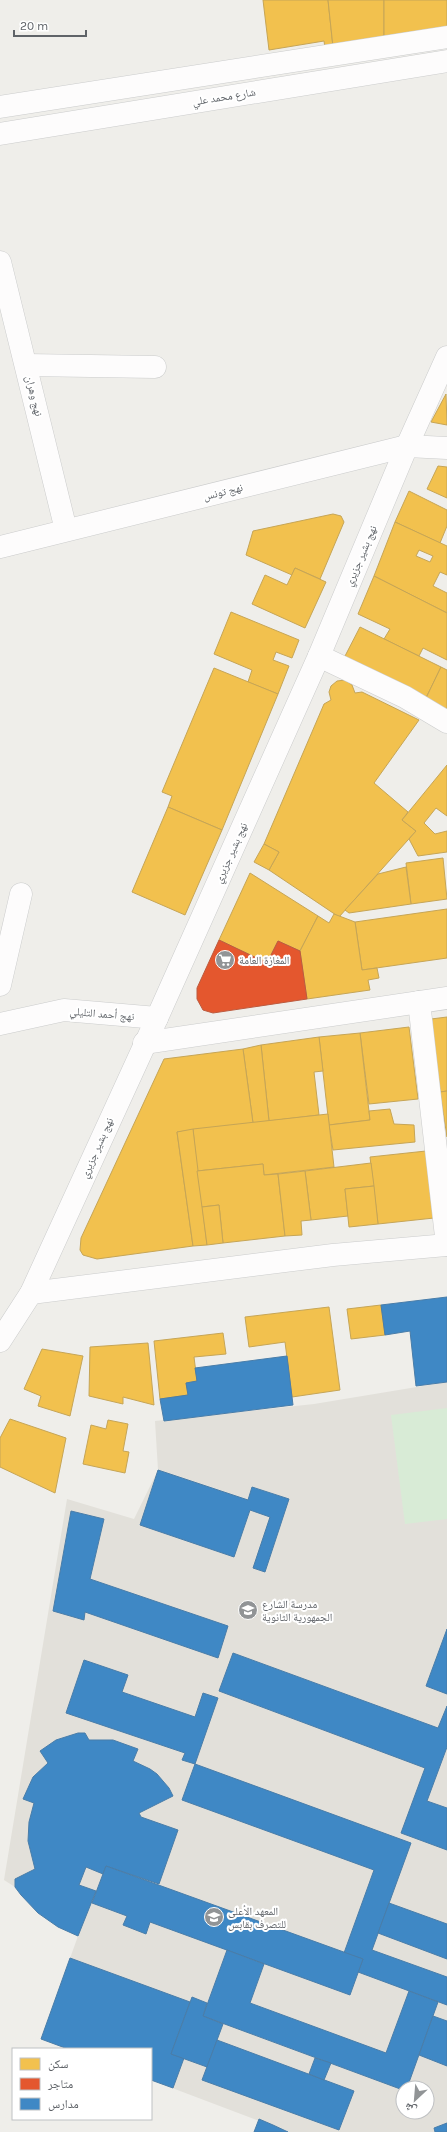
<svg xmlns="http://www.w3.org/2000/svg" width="447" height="2132" viewBox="0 0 447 2132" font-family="Karla,'Noto Naskh Arabic',sans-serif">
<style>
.education{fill:#e2e0da;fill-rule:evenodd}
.green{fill:#d8ebd6}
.homes{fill:#f2c14e;stroke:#c6a556;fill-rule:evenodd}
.shops{fill:#e4572e;stroke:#bc5b3f}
.schools{fill:#3f88c5;stroke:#497da9}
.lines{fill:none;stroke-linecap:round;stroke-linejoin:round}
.minor-casing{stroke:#cbcccc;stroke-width:23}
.minor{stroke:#fdfcfc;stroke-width:22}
.labels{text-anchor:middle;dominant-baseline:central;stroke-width:4;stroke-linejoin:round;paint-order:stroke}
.street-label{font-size:11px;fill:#5f6368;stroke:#fff}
.poi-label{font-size:11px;fill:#5f6368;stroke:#fff;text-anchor:start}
</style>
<rect width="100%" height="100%" fill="#efeeea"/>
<path class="education" d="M447,1382V2132H288L151,2080V2049H68L41,2039L78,1936L58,1927L38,1913L21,1895L15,1887L4,1880L67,1499L134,1519L158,1470L155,1421L314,1404ZM403,2088H427V2112H403Z"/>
<polygon class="green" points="447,1408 447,1519 405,1524 391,1415"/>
<g class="homes">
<polygon points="263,0 328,0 333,47 325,48 324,41 269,50"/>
<polygon points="328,0 384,0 384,37 333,47"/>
<polygon points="384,0 447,0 447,28 384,37"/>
<polygon points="446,394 447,425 431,422"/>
<polygon points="438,466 447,467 447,498 427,489"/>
<polygon points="409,491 447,510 447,526 440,543 395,522"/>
<polygon points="333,514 341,516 344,522 320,579 295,568 292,575 246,555 253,531"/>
<path d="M395,522L447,546V575L440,572L433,586L447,593V613L374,576ZM419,550L433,556L430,562L416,556Z"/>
<polygon points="295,568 326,582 305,628 252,604 265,575 287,585"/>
<polygon points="374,576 447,613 447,660 423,648 419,656 384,639 390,629 358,614"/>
<polygon points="231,612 299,640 292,658 276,652 273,660 289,666 278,694 248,682 252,670 214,654"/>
<polygon points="360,627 441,667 426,698 344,658"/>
<polygon points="441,667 447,670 447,713 426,698"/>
<polygon points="214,668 278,694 222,830 168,807 172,796 162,792"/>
<polygon points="345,680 352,685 355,693 362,692 419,720 374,783 408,812 402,820 416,831 339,917 269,870 279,852 264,844 324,704 331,700 329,692 331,686 337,681"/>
<polygon points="447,765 447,816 436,808 424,823 435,834 447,831 447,852 418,856 409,839 416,831 402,820"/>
<polygon points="168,807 222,830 185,915 132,892"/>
<polygon points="264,844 279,852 269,870 254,862"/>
<polygon points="443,858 447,899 411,904 406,863"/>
<polygon points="406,867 411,904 349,913 345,910 378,874"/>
<polygon points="250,873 318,916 300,951 278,941 267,963 219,940"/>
<polygon points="447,909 447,958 362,970 355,922"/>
<polygon points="334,914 355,922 362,970 377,968 379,978 368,980 370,990 307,999 300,951 318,916 329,923"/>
<polygon points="447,1017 447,1091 440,1092 431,1019"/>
<polygon points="409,1027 418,1099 369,1104 360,1033"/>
<polygon points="360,1033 370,1120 329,1125 319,1037"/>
<polygon points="319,1037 323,1071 314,1072 319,1115 269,1121 261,1045"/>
<polygon points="261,1045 269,1121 253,1123 243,1049"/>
<polygon points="243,1049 253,1123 177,1132 193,1246 97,1259 83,1255 80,1250 81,1238 164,1059"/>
<polygon points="447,1091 447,1137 440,1092"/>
<polygon points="390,1109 394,1124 414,1125 415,1142 333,1150 329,1125 370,1120 369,1111"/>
<polygon points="328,1114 334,1167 264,1175 263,1164 197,1171 193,1129"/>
<polygon points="193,1129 207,1245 193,1246 177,1132"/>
<polygon points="426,1151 434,1218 378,1224 370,1157"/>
<polygon points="371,1163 374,1186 345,1189 348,1216 311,1220 305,1171"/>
<polygon points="263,1164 264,1175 278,1174 285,1236 223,1243 219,1205 202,1207 197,1171"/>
<polygon points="305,1171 311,1220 301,1221 302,1235 285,1236 278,1174"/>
<polygon points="374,1186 378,1224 349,1227 345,1189"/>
<polygon points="219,1205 223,1243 207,1245 202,1207"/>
<polygon points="381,1305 385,1335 351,1339 347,1309"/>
<polygon points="329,1307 340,1390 292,1397 285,1342 249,1347 245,1317"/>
<polygon points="223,1333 226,1354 194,1357 197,1381 186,1383 188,1395 160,1399 154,1341"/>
<polygon points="148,1343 154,1405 123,1397 123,1404 89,1396 90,1347"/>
<polygon points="42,1349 83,1356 70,1416 38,1406 41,1396 24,1389"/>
<polygon points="10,1419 66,1438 55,1493 0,1467 0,1438"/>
<polygon points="108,1420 128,1424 123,1451 129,1452 125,1473 83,1464 91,1425 106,1429"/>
</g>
<polygon class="shops" points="219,940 267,963 278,941 300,951 307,999 213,1013 203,1010 197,999 197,988"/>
<g class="schools">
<polygon points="447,1297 447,1382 416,1386 410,1331 385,1335 381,1305"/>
<polygon points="287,1356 293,1405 164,1421 160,1399 188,1395 186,1383 197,1381 195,1368"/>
<polygon points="158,1470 248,1500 252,1487 289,1499 265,1572 253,1568 270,1517 250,1510 234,1557 140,1525"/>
<polygon points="71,1511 104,1519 90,1579 228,1626 218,1658 85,1612 84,1620 53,1611"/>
<polygon points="447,1629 447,1694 426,1686"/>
<polygon points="233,1653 438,1728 447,1706 447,1747 427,1801 447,1808 447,1850 401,1833 425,1768 219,1691"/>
<polygon points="84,1660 128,1675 122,1692 195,1717 203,1693 218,1698 195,1764 182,1760 185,1753 66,1713"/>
<polygon points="78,1733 85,1733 89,1740 113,1740 138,1749 133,1761 150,1769 157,1774 169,1788 173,1796 139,1813 141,1817 178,1830 159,1884 106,1866 103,1874 86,1867 79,1885 96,1891 78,1936 58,1927 38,1913 21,1895 15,1887 15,1879 35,1869 28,1841 29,1822 34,1803 23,1799 33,1777 48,1763 40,1751 56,1740"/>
<polygon points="195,1764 411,1843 372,1950 447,1977 447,2005 358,1972 363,1959 344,1953 374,1870 182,1800"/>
<polygon points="106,1866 363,1959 350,1995 150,1922 146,1934 123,1925 127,1916 92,1903"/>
<polygon points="389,1903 447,1924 447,1959 378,1933"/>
<polygon points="227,1950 264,1964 250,2003 386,2053 409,1991 438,2002 407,2088 403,2088 403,2090 203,2016"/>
<polygon points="70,1958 190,2002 171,2054 184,2058 173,2088 151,2080 151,2049 68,2049 41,2039"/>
<polygon points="192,1997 207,2003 203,2016 223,2024 207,2067 171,2054"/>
<polygon points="433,2016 447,2021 447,2066 419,2055"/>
<polygon points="217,2040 354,2091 339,2130 202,2080"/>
<polygon points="315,2058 331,2063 324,2080 309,2074"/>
<polygon points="259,2119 273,2125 288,2132 254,2132"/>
<polygon points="447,2123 447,2132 435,2132 434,2128"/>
</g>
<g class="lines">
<g class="minor-casing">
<g id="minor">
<polyline points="0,107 447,37"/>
<polyline points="0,134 447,61"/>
<polyline points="0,262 66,530"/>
<polyline points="26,365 155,367"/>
<polyline points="0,547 407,446 447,448"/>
<polyline points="319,656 405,697 447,722"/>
<polyline points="0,985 21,894"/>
<polyline points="419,1002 447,1245"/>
<polyline points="0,1024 64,1010 157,1018"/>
<polyline points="144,1043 447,998"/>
<polyline points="31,1293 333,1255 447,1245"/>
<polyline points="0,1341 31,1293 157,1018 319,656 407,446 447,357"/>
</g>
</g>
<use href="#minor" class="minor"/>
</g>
<defs>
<g id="supermarket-disc" transform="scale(1)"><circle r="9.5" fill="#919496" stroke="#fff"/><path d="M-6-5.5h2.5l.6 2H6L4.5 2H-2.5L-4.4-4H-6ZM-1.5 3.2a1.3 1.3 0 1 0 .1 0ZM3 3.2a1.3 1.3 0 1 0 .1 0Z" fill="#fff"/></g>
<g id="school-disc" transform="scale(1)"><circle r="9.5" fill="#919496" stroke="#fff"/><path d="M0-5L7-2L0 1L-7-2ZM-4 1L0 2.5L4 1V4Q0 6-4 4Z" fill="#fff"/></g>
<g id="university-disc" transform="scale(1)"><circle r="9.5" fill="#919496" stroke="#fff"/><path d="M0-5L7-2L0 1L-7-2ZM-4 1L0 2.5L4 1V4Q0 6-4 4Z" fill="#fff"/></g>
</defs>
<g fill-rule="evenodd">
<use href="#supermarket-disc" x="225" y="960"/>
<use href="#school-disc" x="248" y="1610"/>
<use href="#university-disc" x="214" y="1917"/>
</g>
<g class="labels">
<g class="street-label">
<text transform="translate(224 97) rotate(-9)">شارع محمد علي</text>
<text transform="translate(34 396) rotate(76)">نهج وهران</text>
<text transform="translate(223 492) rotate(-14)">نهج تونس</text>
<text transform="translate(361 556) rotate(-67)">نهج بشير جزيري</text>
<text transform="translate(231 853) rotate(-66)">نهج بشير جزيري</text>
<text transform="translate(102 1014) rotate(5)">نهج أحمد التليلي</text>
<text transform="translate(97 1148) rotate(-66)">نهج بشير جزيري</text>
</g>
<g class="poi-label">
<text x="239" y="960">المغازة العامة</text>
<text x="262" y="1604">مدرسة الشارع<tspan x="262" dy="13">الجمهورية الثانوية</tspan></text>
<text x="228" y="1911">المعهد الأعلى<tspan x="228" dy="13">للتصرف بقابس</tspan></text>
</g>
</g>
<rect x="12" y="2048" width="140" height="72" fill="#ffffff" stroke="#bfc1c3"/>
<rect x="20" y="2058" width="20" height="12" fill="#f2c14e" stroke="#bfc1c3"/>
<text x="48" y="2068" font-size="12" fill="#5f6368">سكن</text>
<rect x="20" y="2078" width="20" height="12" fill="#e4572e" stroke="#bfc1c3"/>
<text x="48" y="2088" font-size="12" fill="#5f6368">متاجر</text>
<rect x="20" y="2098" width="20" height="12" fill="#3f88c5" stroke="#bfc1c3"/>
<text x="48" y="2108" font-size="12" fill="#5f6368">مدارس</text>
<g transform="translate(415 2100) rotate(206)"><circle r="19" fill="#ffffff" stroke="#bfc1c3"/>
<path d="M0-3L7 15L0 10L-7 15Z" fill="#919496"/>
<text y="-6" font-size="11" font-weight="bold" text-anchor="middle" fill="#5f6368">ش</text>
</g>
<path d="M14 30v6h72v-6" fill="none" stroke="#5f6368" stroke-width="2"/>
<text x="20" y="30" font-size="12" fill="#5f6368" stroke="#ffffff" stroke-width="3" paint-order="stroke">20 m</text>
</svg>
